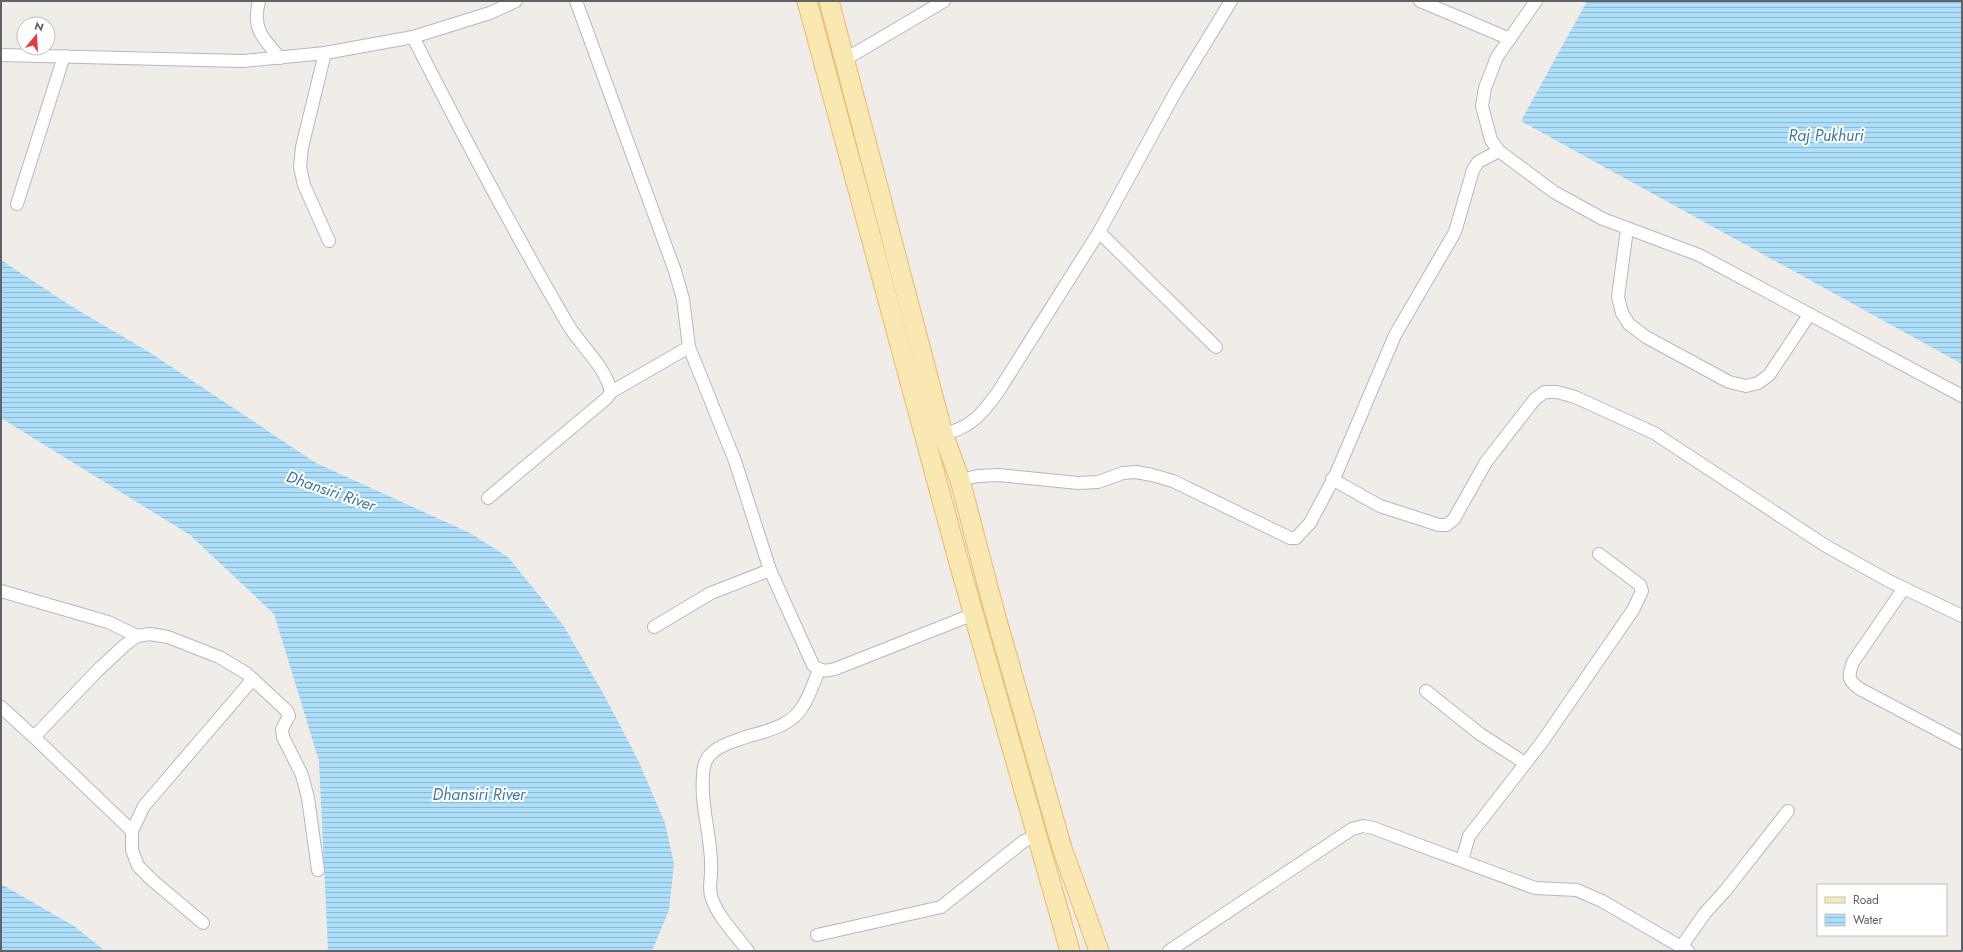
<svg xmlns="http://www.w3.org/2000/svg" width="1963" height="952" viewBox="0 0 1963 952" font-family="Jost,sans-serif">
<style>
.water{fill:url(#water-rules)}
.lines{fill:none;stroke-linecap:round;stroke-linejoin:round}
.minor-casing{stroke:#b5b8bb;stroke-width:14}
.primary-casing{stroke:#e9b968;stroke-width:21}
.minor{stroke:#fff;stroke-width:12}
.primary{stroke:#fae8b3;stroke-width:19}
.labels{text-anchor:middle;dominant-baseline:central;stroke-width:4;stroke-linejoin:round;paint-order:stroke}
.water-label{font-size:16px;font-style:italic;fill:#43769b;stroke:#fff}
</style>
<defs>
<pattern id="water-rules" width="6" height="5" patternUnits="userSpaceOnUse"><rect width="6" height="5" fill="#aedffa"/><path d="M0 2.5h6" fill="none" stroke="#91b8ce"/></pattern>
</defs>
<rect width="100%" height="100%" fill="#f0ede8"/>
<g class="water">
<polygon points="1587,1 1962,1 1962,364 1521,121"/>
<polygon points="1,260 71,306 149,352 316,463 470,533 508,557 563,625 603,693 638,760 665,823 674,864 669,910 652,951 328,951 319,761 274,614 190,535 1,418"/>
<polygon points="1,884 74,926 105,951 1,951"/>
</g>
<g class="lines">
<g class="minor-casing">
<g id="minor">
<path d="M259,1C252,28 262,38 280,58"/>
<path d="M576,1L675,271L683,299L689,347L735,461L770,570L813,665C821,672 826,671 835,669L974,614"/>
<polyline points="1420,1 1510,39"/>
<polyline points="1536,1 1497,57 1485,88 1482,106 1491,140 1499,151 1554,192 1603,219 1699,255 1962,396"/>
<path d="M413,37C462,134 513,230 567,323C581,347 605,365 611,392L607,398L488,498"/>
<polyline points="325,53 302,147 300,167 304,185 329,241"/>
<polyline points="1,55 243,61 325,53 413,37 490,13 516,1"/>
<polyline points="844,60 944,1"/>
<polyline points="17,204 64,56"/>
<polyline points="1627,229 1618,297 1622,313 1629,324 1646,337 1729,382 1746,386 1758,383 1769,375 1809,315"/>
<polyline points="1099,232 1216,347"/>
<polyline points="611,392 689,347"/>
<path d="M943,434C971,428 982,414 998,392L1099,232L1176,91L1231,1"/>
<polyline points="1332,479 1380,506 1439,525 1447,525 1454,519 1486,462 1535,399 1545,392 1557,392 1575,397 1654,433 1826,546 1889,581 1962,616"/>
<polyline points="960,480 978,476 999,475 1078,483 1098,482 1123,473 1136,472 1152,475 1173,481 1290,538 1296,538 1310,523 1336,474 1395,335 1455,232 1473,170 1478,162 1499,151"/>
<path d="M1904,588L1853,662C1848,676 1847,680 1860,689L1962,743"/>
<polyline points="1,591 108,622 137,636"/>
<polyline points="654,627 711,593 770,570"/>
<polyline points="1426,691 1480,734 1525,763"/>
<polyline points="1,707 34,737 132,831"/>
<polyline points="34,737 98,670 125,645 137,636 150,634 168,637 219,657 246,673 287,711 289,716 282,729 283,737 302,775 308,798 318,870"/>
<polyline points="1462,860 1469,836 1542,742 1633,610 1642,591 1640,585 1599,554"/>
<polyline points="203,923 152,880 138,866 132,850 132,831 144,806 253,679"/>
<polyline points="817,935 941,907 1024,841 1037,836"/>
<polyline points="1681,947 1705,913 1725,891 1788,811"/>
<path d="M748,951C736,935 719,918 712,899C708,889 711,882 711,872C713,840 700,808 703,776C703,767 705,758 713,752C722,744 735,741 746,737C766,731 792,726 803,706C810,695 814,682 819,670"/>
<polyline points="1169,951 1352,829 1363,826 1373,828 1535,888 1577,890 1602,901 1688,951"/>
</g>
</g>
<g class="primary-casing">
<g id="primary">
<polyline points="807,1 959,563 1070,951"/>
<polyline points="829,1 943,434 960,480 994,610 1062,848 1099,951"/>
</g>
</g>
<use href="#minor" class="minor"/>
<use href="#primary" class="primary"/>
</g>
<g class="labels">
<g class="water-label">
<text x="1826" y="135">Raj Pukhuri</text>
<text transform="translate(331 491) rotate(19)">Dhansiri River</text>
<text x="479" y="794">Dhansiri River</text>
</g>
</g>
<rect width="1963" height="952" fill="none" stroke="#5f6367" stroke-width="4"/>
<rect x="1817" y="884" width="130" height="52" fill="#ffffff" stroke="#bfc1c2"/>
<rect x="1825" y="897" width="20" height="6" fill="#fae8b3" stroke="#bfc1c2"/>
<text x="1853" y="904" font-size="12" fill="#5f6367">Road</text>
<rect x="1825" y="914" width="20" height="12" fill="url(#water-rules)" stroke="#bfc1c2"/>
<text x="1853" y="924" font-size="12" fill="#5f6367">Water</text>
<g transform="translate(36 36) rotate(18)"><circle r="19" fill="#ffffff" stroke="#bfc1c2"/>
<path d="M0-3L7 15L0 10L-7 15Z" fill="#df3f41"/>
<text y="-6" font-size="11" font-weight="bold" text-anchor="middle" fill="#5f6367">N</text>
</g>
</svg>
